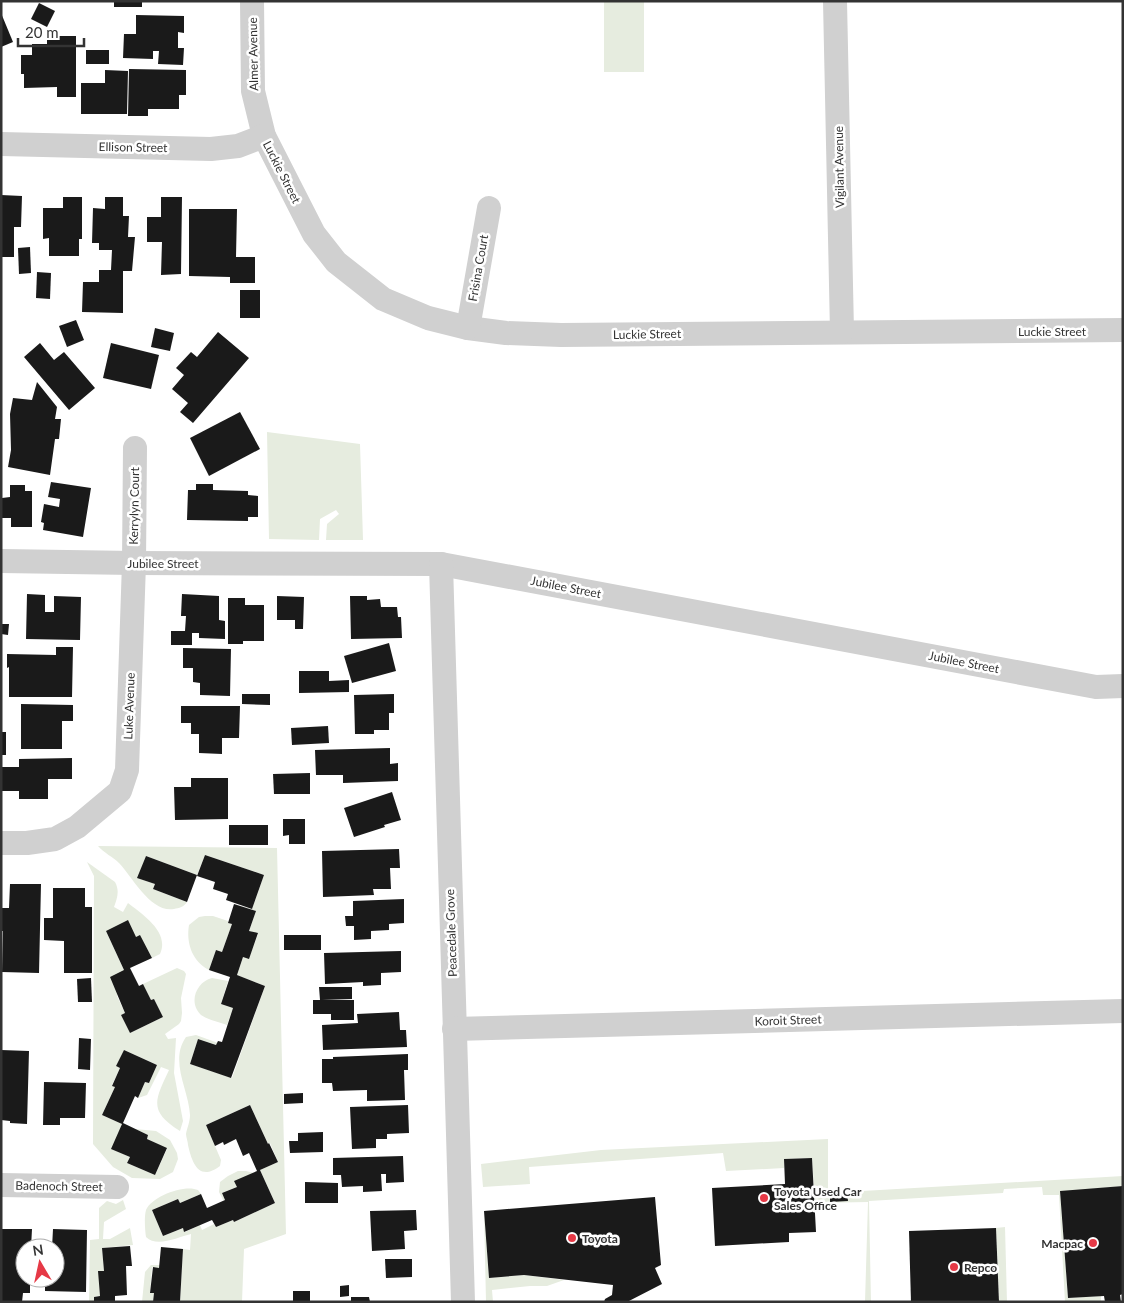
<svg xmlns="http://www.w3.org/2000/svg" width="1124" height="1303" viewBox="0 0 1124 1303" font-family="Lato,sans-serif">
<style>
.green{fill:#e6ecdf}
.building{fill:#1a1a1a}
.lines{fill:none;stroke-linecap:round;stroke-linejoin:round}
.minor{stroke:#d0d0d0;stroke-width:24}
.poi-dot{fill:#e63946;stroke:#fff;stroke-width:2}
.labels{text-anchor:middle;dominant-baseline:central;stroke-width:5;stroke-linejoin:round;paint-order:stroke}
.street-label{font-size:12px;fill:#333;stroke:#fff}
.poi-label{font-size:12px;font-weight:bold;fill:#333;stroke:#fff;text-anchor:start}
</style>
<rect width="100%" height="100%" fill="#fff"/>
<g class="green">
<rect x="604" y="1" width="40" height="71"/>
<polygon points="267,432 360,444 363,540 326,540 327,524 339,514 336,510 320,519 319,540 269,539"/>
<path d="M98,846L277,848L286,1234L244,1249L242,1302H180L183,1249L190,1250L191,1234C178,1237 157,1248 146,1237C145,1230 144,1217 146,1210C152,1196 185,1184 198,1190L201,1194L180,1203L178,1199L152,1210L163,1236L183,1228L185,1232L200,1225L202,1230L214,1224L216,1227L233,1220L234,1222L275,1203L260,1170L278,1162L270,1143L268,1144L250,1105L206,1125L221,1160L220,1166C199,1182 192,1163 188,1145C188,1142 186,1137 186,1134C187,1128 190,1122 190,1115C189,1090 169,1061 186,1037L196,1035L218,1043L216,1045L198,1039L190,1064L232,1078L265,986L237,975L243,957L249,958L258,934L249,931L256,911L234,904L252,909L264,875L205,855L197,875L146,856L138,878L155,884L153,889L187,902C184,907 179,908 174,909C151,913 133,878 119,863C113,857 104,853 98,846Z"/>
<path d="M87,862L115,882C120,891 117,899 114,907L123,912L128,903C143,915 170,932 160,954L152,958L140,936L136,937L106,931L124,970L117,996L125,1013L121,1015L130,1033L163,1017L154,999L151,1000L143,984L177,968L184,971L186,974L181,998L182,1013L181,1021L179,1024L165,1034L168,1039L176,1038L174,1073L183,1121L180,1131C148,1111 155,1100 169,1070L161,1067L147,1095L138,1098L145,1082L149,1083L157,1065L124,1050L116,1066L120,1068L112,1085L115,1087L102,1115L122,1124L112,1149L130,1157L127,1163L155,1175L167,1149L147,1139L148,1135L135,1129L156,1131L170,1140L177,1153L178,1159L173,1172L160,1179L132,1178L113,1167L93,1144L94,876Z"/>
<path d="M205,916H213L228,921V923L232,924L222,952L216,950L209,970C192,961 186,943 189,925L199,917Z"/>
<path d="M212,978L228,981L221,1004L233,1008L227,1025C219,1022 208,1020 201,1015C188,1003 196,982 212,978Z"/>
<polygon points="828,1139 828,1193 1123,1176 1123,1186 1060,1192 1068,1298 1101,1296 1101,1302 1065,1302 1059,1195 1043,1195 1042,1187 1004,1189 1003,1193 869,1201 871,1302 865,1302 868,1202 815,1203 812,1158 784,1159 784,1168 726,1171 723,1153 529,1167 530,1184 483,1187 481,1164 601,1150"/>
<polygon points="238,1171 246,1171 254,1173 237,1187 222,1193 225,1200 223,1200 219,1192 220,1182 228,1176"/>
<polygon points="123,1200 126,1209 104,1222 103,1239 110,1239 130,1228 133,1245 102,1248 104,1271 99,1271 100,1296 94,1297 94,1302 89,1302 90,1240 99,1239 99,1208 107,1201 116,1204"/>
<polygon points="484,1211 489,1278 524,1275 564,1280 547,1286 530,1286 492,1290 493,1302 486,1302"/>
<polygon points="1005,1227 1007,1302 999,1302 996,1228"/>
<polygon points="151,1265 160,1265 159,1268 152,1267 150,1293 154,1293 153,1302 142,1302 145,1272"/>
</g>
<g class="building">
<rect x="114" y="1" width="28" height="6"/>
<polygon points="39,3 55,11 47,27 31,19"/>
<polygon points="1,13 13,42 1,47"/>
<polygon points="136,15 184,16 184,33 178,32 178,48 184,48 183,65 158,64 159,51 153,51 153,59 123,58 124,34 136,34"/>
<polygon points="47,36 76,36 76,97 57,97 57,87 24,88 24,74 21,74 21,55 32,55 32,44 47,44"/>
<rect x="86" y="50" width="23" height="14"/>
<polygon points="129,69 186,70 186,95 179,95 179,109 148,109 148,116 128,116"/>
<polygon points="105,70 128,71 127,114 81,114 81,83 105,83"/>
<polygon points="1,195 22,196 21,227 14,227 14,257 1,257"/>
<polygon points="63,197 82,197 82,239 79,239 79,256 49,256 49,238 43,239 43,208 63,208"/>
<polygon points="105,197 123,197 123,216 129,216 128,237 135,237 132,271 123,271 123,313 82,312 83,282 99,282 99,270 111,270 112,250 99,250 99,243 92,243 93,208 105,209"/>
<polygon points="161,197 182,197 181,274 161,275 162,242 147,242 147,217 161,217"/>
<polygon points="189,209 237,209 236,257 255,257 255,283 230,283 230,277 189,276"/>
<polygon points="30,247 31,273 19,274 18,248"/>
<polygon points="37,272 51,273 50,299 36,298"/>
<rect x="240" y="290" width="20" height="28"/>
<polygon points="76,320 84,340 67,347 59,326"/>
<polygon points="155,328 174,333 170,351 151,347"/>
<polygon points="218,332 249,358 193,423 180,412 188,403 172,389 184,375 176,368 191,352 197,357"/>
<polygon points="40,343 54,360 64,352 95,388 69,410 24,357"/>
<polygon points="111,343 159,355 151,389 103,378"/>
<polygon points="37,382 57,407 55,419 61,419 59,439 55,439 50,475 8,467 11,450 10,414 13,398 32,400"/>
<polygon points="240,412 260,449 209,476 190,438"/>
<polygon points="51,482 91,488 83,537 43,530 44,523 41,522 44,504 59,507 60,499 48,497"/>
<polygon points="196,484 213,484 213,490 248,491 248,495 258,496 258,517 248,517 248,521 187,520 188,490 196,490"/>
<polygon points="10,485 25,485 25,491 32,491 32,527 11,527 11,518 2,518 2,498 10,497"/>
<polygon points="27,594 45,595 45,612 54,612 54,596 81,597 80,640 26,639"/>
<polygon points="182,594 219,596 219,620 225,621 225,639 199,638 199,633 192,633 192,645 171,645 171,631 185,631 186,616 181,616"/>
<polygon points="277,596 304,597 303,629 295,629 295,620 277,620"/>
<polygon points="350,596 367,596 367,600 380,599 381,607 397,607 398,617 401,617 402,638 351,639"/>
<polygon points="228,598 245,598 245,605 264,605 264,641 243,641 243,644 228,644"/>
<polygon points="1,624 9,624 8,635 1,634"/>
<polygon points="389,643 396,671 352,683 344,656"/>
<polygon points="56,647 73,647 72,697 9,697 9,667 7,668 7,654 56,655"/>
<polygon points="183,648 231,649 230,696 200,695 200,683 193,682 193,668 183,668"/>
<polygon points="299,671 329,671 329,681 349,680 349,692 299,693"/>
<polygon points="242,694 270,694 270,705 242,704"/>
<polygon points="394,694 394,713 389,713 389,730 374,730 374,734 355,734 354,695"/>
<polygon points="21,704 73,705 73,721 62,721 62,749 21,749"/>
<polygon points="181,706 240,706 239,738 222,738 222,754 199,753 199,734 191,734 191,723 181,723"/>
<polygon points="328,726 329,743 292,745 291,728"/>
<rect x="1" y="732" width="5" height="23"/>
<polygon points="390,748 390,764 398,763 398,781 343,783 343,775 316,775 315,750"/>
<polygon points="72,758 72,779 48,779 48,799 19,799 19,791 2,791 1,767 19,767 19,759"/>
<polygon points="310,773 310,794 274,794 273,774"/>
<polygon points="191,778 228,778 228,819 175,820 174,787 191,787"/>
<polygon points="392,792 401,820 384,825 385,827 354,837 344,808"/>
<polygon points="283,819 305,819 305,844 289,844 289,835 283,836"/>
<rect x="229" y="825" width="39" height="20"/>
<polygon points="399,849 400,868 390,868 391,889 373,889 374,895 323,897 322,851"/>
<polygon points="205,855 264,875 252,909 226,900 228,894 213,889 215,882 197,876"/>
<polygon points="146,856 197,875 187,902 153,889 155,884 137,878"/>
<polygon points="10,884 41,884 39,973 2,972 3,931 1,931 1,908 9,908"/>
<polygon points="53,888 85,888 85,907 92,907 92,973 64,973 64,941 44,940 44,918 53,918"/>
<polygon points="404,899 404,923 389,924 389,930 371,931 371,939 354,940 354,926 346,926 345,916 353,916 353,901"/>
<polygon points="234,904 256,911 249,931 258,933 249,959 243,957 237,975 265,986 231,1078 190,1064 198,1039 216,1045 218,1041 222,1042 233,1008 221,1004 230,977 209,970 216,950 222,952 232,924 228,923"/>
<polygon points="128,920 136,937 140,935 152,958 130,968 139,986 143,984 151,1000 154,999 163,1017 130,1033 121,1015 125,1013 110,977 124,970 106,931"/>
<rect x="284" y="935" width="37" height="15"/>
<polygon points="401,951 401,972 381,973 381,985 363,986 363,982 325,984 324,953"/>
<polygon points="91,978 92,1002 78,1002 77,979"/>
<polygon points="319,987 352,987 352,999 322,1000 354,1000 354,1020 331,1020 331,1014 313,1014 313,1000 320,1000"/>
<polygon points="399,1012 400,1030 406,1030 407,1047 323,1050 322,1025 358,1023 357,1014"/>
<polygon points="79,1038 91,1039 90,1070 78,1069"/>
<polygon points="1,1050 29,1051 27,1124 10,1123 10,1121 1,1120"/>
<polygon points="124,1050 157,1065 149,1083 145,1082 138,1098 135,1096 123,1123 148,1135 147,1139 167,1148 155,1175 127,1163 130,1157 111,1149 122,1124 102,1115 115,1087 112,1086 120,1068 116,1066"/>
<polygon points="408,1054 408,1070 404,1070 405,1100 367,1101 367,1090 333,1091 332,1083 322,1083 322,1059 333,1059 333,1057"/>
<polygon points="44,1082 86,1083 85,1118 60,1118 60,1125 43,1125"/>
<polygon points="303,1093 303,1103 284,1104 284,1094"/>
<polygon points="250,1105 268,1144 269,1143 278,1162 260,1170 275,1203 234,1222 233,1220 216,1227 212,1220 184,1232 183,1228 163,1236 152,1210 178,1199 180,1203 201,1194 207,1208 225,1200 222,1193 237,1187 234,1181 257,1171 249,1153 243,1156 236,1139 224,1145 223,1142 215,1146 206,1125"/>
<polygon points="408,1105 409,1133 387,1134 387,1139 376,1139 376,1148 352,1149 350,1107"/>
<polygon points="323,1132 323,1152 290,1153 289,1141 298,1141 298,1133"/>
<polygon points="403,1156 404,1182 386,1183 386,1174 381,1174 382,1191 363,1192 363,1186 342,1187 341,1175 333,1175 333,1158"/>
<polygon points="812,1158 816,1232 789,1233 789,1242 715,1246 712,1188 785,1184 784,1159"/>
<polygon points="305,1182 338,1183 338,1203 305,1203"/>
<polygon points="1123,1186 1123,1294 1120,1295 1121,1302 1105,1302 1104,1296 1068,1298 1060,1191"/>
<polygon points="847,1192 848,1201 830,1202 830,1194"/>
<polygon points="655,1197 661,1265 655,1268 662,1284 627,1302 604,1302 605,1299 612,1295 613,1285 524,1275 489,1278 484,1211"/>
<polygon points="416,1210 417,1230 404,1231 405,1249 372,1251 370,1211"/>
<polygon points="996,1228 999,1302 911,1302 909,1231"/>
<polygon points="1,1229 32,1229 31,1248 25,1248 25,1278 30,1278 30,1293 23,1293 22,1302 1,1302"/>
<polygon points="53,1229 87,1230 86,1292 45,1291 45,1278 55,1278 55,1248 52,1248"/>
<polygon points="130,1246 132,1266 126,1266 127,1295 115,1296 115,1302 94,1302 94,1297 100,1296 98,1271 104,1271 102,1248"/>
<polygon points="161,1247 183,1249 180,1302 153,1302 154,1293 150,1293 153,1267 159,1268"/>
<polygon points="385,1259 412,1259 412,1277 386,1278"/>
<polygon points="349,1285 349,1296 340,1297 340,1286"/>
<rect x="293" y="1291" width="17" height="11"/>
<polygon points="351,1297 369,1297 370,1302 351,1302"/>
</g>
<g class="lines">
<g class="minor">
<polyline points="252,1 253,91 264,136 314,234 336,262 383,299 428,318 468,328 506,333 561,335 1123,330"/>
<polyline points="835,1 842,332"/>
<polyline points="1,144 211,149 238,146 264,136"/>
<polyline points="468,328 489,208"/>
<polyline points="1,561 134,563 441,564 1096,687 1123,686"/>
<polyline points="441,564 463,1302"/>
<polyline points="1,843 27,843 55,839 77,827 120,791 127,770 134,563 135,448"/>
<polyline points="454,1029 1123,1011"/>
<polyline points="1,1185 117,1187"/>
</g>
</g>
<g class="poi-dot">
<circle cx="764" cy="1198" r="5"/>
<circle cx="572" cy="1238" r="5"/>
<circle cx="1093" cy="1243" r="5"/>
<circle cx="954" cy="1267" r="5"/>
</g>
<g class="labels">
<g class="street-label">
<text transform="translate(253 54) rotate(-91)">Almer Avenue</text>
<text transform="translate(133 147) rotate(1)">Ellison Street</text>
<text transform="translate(839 167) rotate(-91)">Vigilant Avenue</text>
<text transform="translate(282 172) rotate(63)">Luckie Street</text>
<text transform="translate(478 268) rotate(-80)">Frisina Court</text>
<text x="1052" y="331">Luckie Street</text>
<text transform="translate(647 334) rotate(-1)">Luckie Street</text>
<text transform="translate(134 506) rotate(-89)">Kerrylyn Court</text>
<text x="163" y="563">Jubilee Street</text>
<text transform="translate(566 587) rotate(11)">Jubilee Street</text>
<text transform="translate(964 662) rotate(11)">Jubilee Street</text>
<text transform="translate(129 706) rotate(-88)">Luke Avenue</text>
<text transform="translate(451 933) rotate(-92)">Peacedale Grove</text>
<text transform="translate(788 1020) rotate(-2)">Koroit Street</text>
<text transform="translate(59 1186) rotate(1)">Badenoch Street</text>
</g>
<g class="poi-label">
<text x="774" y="1191">Toyota Used Car<tspan x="774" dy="14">Sales Office</tspan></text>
<text x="582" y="1238">Toyota</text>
<text x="1083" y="1243" text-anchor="end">Macpac</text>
<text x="964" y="1267">Repco</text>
</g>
</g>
<rect width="1124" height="1303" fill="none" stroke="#333333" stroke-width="5"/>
<g transform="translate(40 1263) rotate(351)"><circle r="24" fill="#ffffff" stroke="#adadad"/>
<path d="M0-4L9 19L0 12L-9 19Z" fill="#e63946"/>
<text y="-8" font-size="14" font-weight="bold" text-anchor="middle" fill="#333333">N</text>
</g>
<path d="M18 38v8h66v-8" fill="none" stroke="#333333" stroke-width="2.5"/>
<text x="25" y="38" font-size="15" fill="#333333" stroke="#ffffff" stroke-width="4" paint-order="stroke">20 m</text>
</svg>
